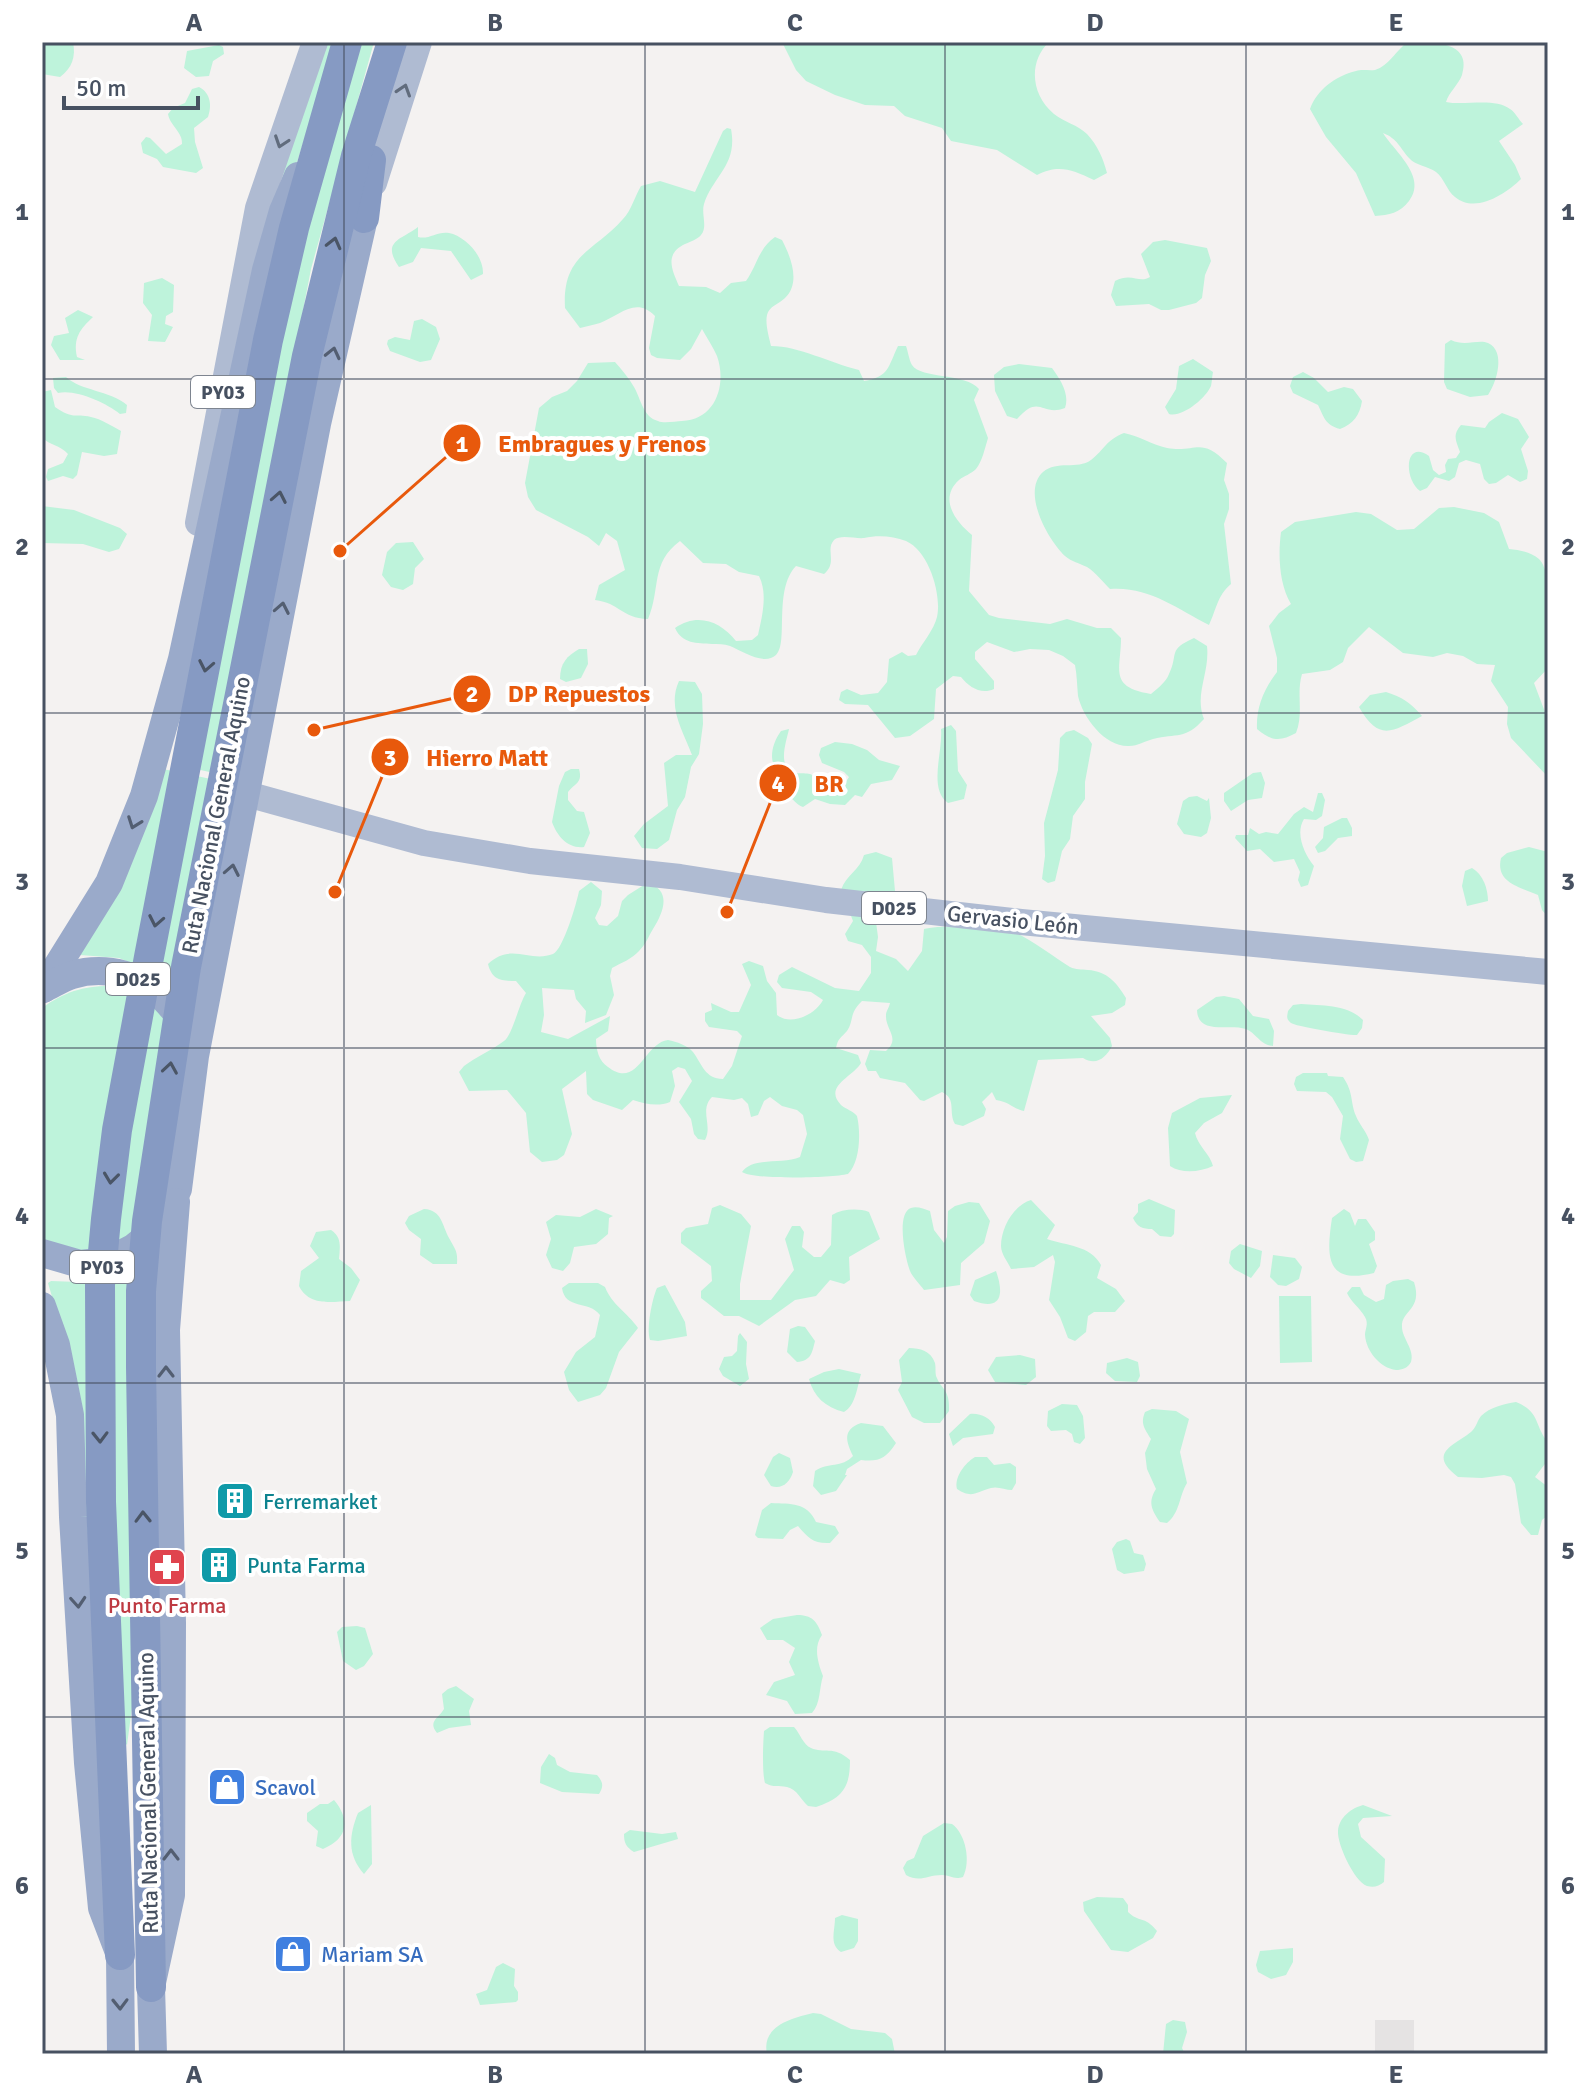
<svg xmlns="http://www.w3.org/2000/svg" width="1590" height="2096" viewBox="0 0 1590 2096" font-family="Signika,sans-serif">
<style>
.education{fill:#e5e3e3}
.green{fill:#bef3db}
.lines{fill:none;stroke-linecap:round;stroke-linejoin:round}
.primary{stroke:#afbbd2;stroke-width:26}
.trunk{stroke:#9aaaca;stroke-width:28}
.motorway{stroke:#869ac3;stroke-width:30}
.oneway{stroke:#616c7d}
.oneway2{stroke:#4a5566}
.oneway3{stroke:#535e71}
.grid{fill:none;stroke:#475161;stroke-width:2;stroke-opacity:0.55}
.labels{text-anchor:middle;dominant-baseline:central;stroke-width:8;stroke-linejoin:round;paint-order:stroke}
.shield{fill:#fff;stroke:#7e8590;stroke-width:2}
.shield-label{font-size:20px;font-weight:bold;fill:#475161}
.street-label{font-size:22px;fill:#475161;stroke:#fff}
.culture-label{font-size:22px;fill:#0d838f;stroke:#fff;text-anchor:start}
.health-label{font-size:22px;fill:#be3a42;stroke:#fff}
.shop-label{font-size:22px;fill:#366cbe;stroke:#fff;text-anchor:start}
.leader{fill:none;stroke:#e8590c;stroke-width:3}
.callout-dot{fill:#e8590c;stroke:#fff;stroke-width:3}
.mark-label{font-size:24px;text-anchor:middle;font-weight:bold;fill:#fff}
.callout-label{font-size:24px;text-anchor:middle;font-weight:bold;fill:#e8590c;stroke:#fff;stroke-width:8;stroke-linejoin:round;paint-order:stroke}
.neatline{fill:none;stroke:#475161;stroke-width:3}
.grid-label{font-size:26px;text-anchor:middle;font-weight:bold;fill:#475161}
</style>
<rect width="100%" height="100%" fill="#f4f2f1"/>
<rect class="education" x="1375" y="2020" width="39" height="34"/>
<g class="green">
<path d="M42,42H73C76,57 72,68 60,77L42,74Z"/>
<polygon points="323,42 335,42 257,289 285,166"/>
<polygon points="355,42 374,42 311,269 214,773 196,769 295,264"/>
<path d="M782,42H1049C1028,62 1031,95 1054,114C1064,122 1078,125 1087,134C1098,146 1103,158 1107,173L1094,180C1072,170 1059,164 1037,175L997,150L951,141L942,128L905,116L894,106L865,105L835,95L806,81L796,70Z"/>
<path d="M1408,42C1430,42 1473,40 1462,75C1459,84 1449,92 1446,102C1465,106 1494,97 1510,109C1515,112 1519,120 1523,124L1499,141L1515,165L1521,179C1506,194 1475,214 1455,197C1447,191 1444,178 1436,172C1428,166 1416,166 1409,158C1399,147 1398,139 1383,133C1394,151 1428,177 1409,201C1400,213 1389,215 1375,216L1356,173L1326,137L1310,109C1317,90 1335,76 1356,71C1362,69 1369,71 1375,70C1389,66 1396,50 1408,42Z"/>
<polygon points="219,45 223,47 224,54 213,61 209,76 196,77 184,68 187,51"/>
<path d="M199,87C211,93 212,106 208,117L194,128L195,142L203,168L196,173L163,167L157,159L143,153L141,143L146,137L150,138L166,154L182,144C183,132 170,126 168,114L173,108L185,103L192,89Z"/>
<path d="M727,128L731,129C738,165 713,176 704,204C701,214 708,227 701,235C698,239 690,242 685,244C664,254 672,270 679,286L706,287L720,293L731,283L746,281C758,264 758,249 775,237L782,240C791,257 801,283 785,298C779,304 769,306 767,315C765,324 769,337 771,346C799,346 830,363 859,370L864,381C889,377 888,367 898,346H906C908,351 909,360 912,365C921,379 966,373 979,389L974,400L988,438C985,448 982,462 976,469C971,474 964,476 959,480C938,499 956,522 972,535L969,591L989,615L999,618L1050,624L1067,619L1097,628H1111L1121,638C1121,670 1108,687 1151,694C1158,688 1166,682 1169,674C1179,653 1167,650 1194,638L1207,646C1210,673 1194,694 1204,719C1185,740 1177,733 1153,739C1145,741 1138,746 1129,746C1105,747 1083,718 1078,696C1077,686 1077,675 1075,665L1063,656L1049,650L1030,649L1014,652L987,642L975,652V659L994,681V689C981,695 969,687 961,677L953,676L936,689L934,719L910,736L895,738L868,705L845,704L839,700L841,692L847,689L861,695L878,693L887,682L889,659L902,652L908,656L916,655C922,643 934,630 937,617C942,595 929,551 906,541C893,536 878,535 864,538C856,539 840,534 834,540C825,550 838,562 824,574L796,566C773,590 789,643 776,655C764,666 742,651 730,646C724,644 718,644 712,644C697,643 682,644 675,628C698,612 721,622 736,641L752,640L758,635C762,617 768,594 759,576L739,572L726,564L703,563L680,541C650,563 661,589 648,619C621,618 620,603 595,600L599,585L625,570L617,541L606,533L599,546L588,537L536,510L528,497L525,483L539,408L552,397L567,391L577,381L588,363L615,362C622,370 629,378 634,387C641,399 643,417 658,421C664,424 676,421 682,421C716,420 727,384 717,356C713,347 707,338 702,329L691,349L680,360L657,358L651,355L649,348L655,316C636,296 620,315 600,323C594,325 587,326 580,328L565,308C562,254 594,252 623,219C631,211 635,196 641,186L660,181L695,192L723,131Z"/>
<path d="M418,227V237C429,240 437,231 449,233C465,236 484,256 483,274L471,280L451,251L421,248L413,262L399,267C381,241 401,240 418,227Z"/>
<path d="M1165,240L1207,248L1211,261L1205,275L1202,298L1196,303L1169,310H1161L1149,304L1116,306L1111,295L1115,281C1132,272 1139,284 1150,277L1141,254L1153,242Z"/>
<polygon points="162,278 174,285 173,312 166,316 165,324 173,327 165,342 148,341 152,315 143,303 144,283"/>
<path d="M78,310L93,317C80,329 73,338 77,357L85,360H60L51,345L54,336L69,333L65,318Z"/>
<polygon points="422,319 436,327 440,339 431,360 420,362 390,351 387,344 388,340 395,337 410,340 414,321"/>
<path d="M1451,340C1465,347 1478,339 1488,343C1506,351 1497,382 1488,395L1470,397L1447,389L1444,382L1445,344Z"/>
<path d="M1193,359L1213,372C1212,377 1212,381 1211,386C1206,398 1182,418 1169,414L1165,407L1176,389L1179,366Z"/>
<path d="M1019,364L1052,368C1060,379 1070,394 1065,408C1041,417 1040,393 1017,419L1007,416L995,391L994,375L1004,367Z"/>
<path d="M1303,372L1314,378L1328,392L1344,387L1353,389L1362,401C1360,415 1353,424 1340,429C1325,425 1324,417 1318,405L1293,393L1290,386L1293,377Z"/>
<path d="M66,377C81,391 109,390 127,405L126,413L120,414C106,403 76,389 58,393L54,388L53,378Z"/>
<path d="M51,390L55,407C74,420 74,413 91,417C101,419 112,426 121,431L117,454L104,456L82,452L77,475L73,479L63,476L48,481L46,477L48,469L63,463L68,454C60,445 49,445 43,438L42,392Z"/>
<path d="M1502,413L1518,419L1529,437L1521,449L1528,471L1527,479L1520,482L1508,475L1496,483L1489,484L1484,479L1480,464L1466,460L1459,463L1455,477L1449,481L1435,477L1427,488L1420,491C1403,478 1405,439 1429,456L1433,470L1439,475L1446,472L1445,465L1448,459L1456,458L1460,452C1456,441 1452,435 1461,425L1485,428L1489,422Z"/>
<path d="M1124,433C1140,436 1152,445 1167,448C1197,453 1200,436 1227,463L1224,480L1229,494V509L1224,524L1231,584C1217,596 1217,608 1209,625C1176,608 1148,586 1110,589C1103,582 1095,572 1087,567C1079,563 1072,562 1065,556C1048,540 1021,492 1043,472C1057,460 1077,470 1091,460C1105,449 1106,440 1124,433Z"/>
<polygon points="42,506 74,510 120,528 127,534 119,549 109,552 83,544 42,543"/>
<path d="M1454,507L1484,513L1499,522L1509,549C1519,550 1531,552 1539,559C1555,574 1548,644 1548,668L1534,683L1548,720V777L1511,738L1507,724L1508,707L1491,681L1495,665L1477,664L1463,656L1447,653L1433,657L1403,653L1369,627L1348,648L1343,662L1330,670L1302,674C1296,694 1304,713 1296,733C1280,742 1271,741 1257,729C1256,707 1264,689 1277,672V658L1269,626L1279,613L1291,604C1279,584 1278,555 1281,532L1295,522L1356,512L1371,514L1397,530L1414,529L1439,508Z"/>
<polygon points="413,542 424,559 415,568 413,584 403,590 391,587 382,575 387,552 396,543"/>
<path d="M579,649H587L588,664L581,678L566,682L560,679C560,663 567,656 579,649Z"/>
<path d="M679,681L695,682L702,694L703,724L699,754L691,767L685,797L677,810L669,840L657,849L642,848L634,836L644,824L668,806L664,763L676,755H692C683,731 667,707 679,681Z"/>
<path d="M1386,692C1402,697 1411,703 1422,716C1392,732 1379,742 1359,707L1370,695Z"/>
<path d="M951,725L956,731L958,771L967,785L964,799L948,803C928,789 943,752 941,729Z"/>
<path d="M789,729C787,739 780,758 787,767C793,776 802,772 810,774C825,779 838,796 849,777L844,772L822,763L819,755L821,748L835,742L852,744L867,750L879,760L900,766L892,780L871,784L862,797L855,795L845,805L830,804L815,799L803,807C789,802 772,770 772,756C772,747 776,738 781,731Z"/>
<polygon points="1074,730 1088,738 1092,744 1085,782 1085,799 1073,816 1070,839 1062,851 1055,881 1048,883 1042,879 1045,856 1044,823 1058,770 1060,738 1066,732"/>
<polygon points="163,769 235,784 171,979 119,958 80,955"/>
<path d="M571,769H579C583,783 575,783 568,792V800L577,811L584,812L590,833L584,847C568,849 557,836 552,822L559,786L565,772Z"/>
<polygon points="1261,772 1265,783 1262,798 1248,800 1231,811 1224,801 1224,793 1253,773"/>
<path d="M1318,793H1322L1325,800L1322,816L1316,820L1304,819C1295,833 1304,854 1314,866L1308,885L1301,887L1298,880L1300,872L1294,859L1274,862L1260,849L1247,851L1235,838L1236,835H1248L1250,828L1259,834L1266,832L1278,834L1294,814L1304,807L1313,812Z"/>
<polygon points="1197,796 1207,801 1209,798 1211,818 1207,833 1201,837 1184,834 1177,824 1183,801 1189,797"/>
<polygon points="1342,818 1347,818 1352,828 1352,836 1338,838 1325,851 1318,853 1315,847 1323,838 1324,827"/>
<path d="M1529,847L1548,852V917L1542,910L1538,895C1520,887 1495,883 1501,858L1507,853Z"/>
<path d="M876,852L892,858L895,891L876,922L878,937L876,951L896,959L908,971L922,951L924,929C937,925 998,926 1011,931C1028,937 1054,957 1070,967C1076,970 1081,969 1088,970C1107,971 1117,983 1126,998L1125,1005L1112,1013L1091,1016L1110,1038L1112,1046C1106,1058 1096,1066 1083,1058L1038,1060L1024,1111C1013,1109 1010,1102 996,1100L992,1092L982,1102L986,1109L984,1116L963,1126L955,1124C948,1112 957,1099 942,1092L924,1101L920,1100L905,1083L880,1078L876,1071H868L865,1064L870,1050L886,1051C901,1038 885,1030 886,1015C886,1011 889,1008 890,1003L862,1001C849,1013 854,1021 847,1031C841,1038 838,1038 836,1048L858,1055L861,1063C853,1077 823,1086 841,1105C847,1110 852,1110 857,1116C861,1133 860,1162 848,1174C831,1178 754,1180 742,1172C753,1156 783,1165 800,1157L807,1134L803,1115L797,1110L782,1106L770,1097L764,1101L758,1115L751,1117L748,1104L742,1098L734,1100L712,1097C699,1110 713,1126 705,1140L698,1139L694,1134L691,1119L679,1102L692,1081L685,1069L678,1067L672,1071L675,1086L670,1102C658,1107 645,1104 633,1100L622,1110L593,1100L587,1094L586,1071L562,1089L572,1134L564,1155L557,1160L542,1162L530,1152L526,1113L507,1090L469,1091L459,1072L464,1066C476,1057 492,1050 504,1041C512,1036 519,1004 526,993L516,981C501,981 492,980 488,964C511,942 530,963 553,954C563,950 577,902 579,891L591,882L602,891L601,905L595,918L599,925L607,926L618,916L622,901L628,895L647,883C673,890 663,913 653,929C648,937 646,944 639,951C632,959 621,963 612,968L610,976L614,995L606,1015L585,1023L586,1011L576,999L574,990L542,988L544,1015L541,1032L568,1039L610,1016L608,1031L596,1039C596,1050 599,1061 608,1067C638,1090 644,1043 668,1040C677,1042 687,1045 693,1052C702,1064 705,1079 723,1079L732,1066L742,1036L737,1031L709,1027L705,1021V1013L712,1010L711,1003L731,1012H739L751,985L742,964L749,961L763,966L767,981L776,993L777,1015C791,1026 815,1015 823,1000L811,992L782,988L777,982L779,975L792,967L835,988L859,991L871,973V957L862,945L848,941L845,934L853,921L841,890C846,875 860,870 864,855Z"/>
<path d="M1472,868C1483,874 1488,889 1488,901L1467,906L1462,886L1465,871Z"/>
<path d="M115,986L130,990L167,1016L134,1238L93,1254L42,1243V1008C65,991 86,985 115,986Z"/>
<path d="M1224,996L1239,999L1253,1016L1269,1019L1274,1031L1273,1046C1260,1045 1256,1033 1246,1029C1229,1023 1198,1036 1197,1010L1216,997Z"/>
<path d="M1301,1004C1323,1006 1347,1004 1363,1020L1362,1028L1357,1035C1351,1036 1294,1026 1291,1023C1286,1019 1287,1017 1288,1011L1293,1005Z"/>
<path d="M1303,1073H1327L1328,1076L1343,1077C1354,1093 1350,1102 1356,1116C1359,1124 1366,1131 1369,1140L1363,1161L1356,1162L1350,1159L1340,1139L1343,1116L1332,1097L1326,1092L1297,1091L1294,1084L1296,1077Z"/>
<path d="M1232,1095L1222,1113L1204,1123L1195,1133C1198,1146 1210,1154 1213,1166C1200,1172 1182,1174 1170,1166L1168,1128L1172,1113L1200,1098Z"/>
<path d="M1149,1199L1175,1210L1174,1234L1171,1237L1160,1236L1152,1229C1143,1229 1137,1227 1133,1218L1138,1212V1204Z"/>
<path d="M1031,1200L1055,1225L1047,1239C1067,1246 1090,1245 1101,1265L1097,1278L1116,1289L1125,1301L1115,1312H1094L1088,1316L1086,1332L1075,1341L1068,1338L1060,1317L1049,1300L1055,1262L1053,1255L1034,1267L1011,1269C1008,1262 1001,1254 1001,1246C1001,1227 1014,1205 1031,1200Z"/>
<path d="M969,1202L979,1203L990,1221L984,1243L961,1263L960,1285L924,1290C919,1283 911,1276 909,1268C905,1256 896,1213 911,1208C917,1206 924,1209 930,1211L934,1230L944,1243L947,1237L948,1211L955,1206Z"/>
<path d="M720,1205L741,1214L751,1226L740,1284V1300H771L794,1270L785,1239L792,1226H800L804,1232L802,1247L814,1257H821L831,1245L832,1215C842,1209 858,1208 869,1212L880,1239L849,1257L850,1280L844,1284L830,1280L816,1296L795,1300L759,1326L739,1316H724L701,1298V1291L712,1281L711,1266L681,1243V1233L686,1228L708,1224L712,1208Z"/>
<path d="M424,1209C442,1210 442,1225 449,1238C455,1249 458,1251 457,1264H433L420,1255L421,1239L409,1230L405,1223L409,1216Z"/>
<polygon points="596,1209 613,1216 609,1218 608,1234 596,1244 574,1247 570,1263 563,1271 552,1268 546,1255 551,1239 546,1222 556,1215 580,1217"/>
<path d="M1344,1209L1350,1213L1355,1226L1358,1219H1366L1375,1232V1240L1369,1244L1377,1266L1374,1273C1326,1285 1326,1257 1332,1218Z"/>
<path d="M331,1230C342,1237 340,1247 339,1259L351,1268L360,1280L350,1301C330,1302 309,1306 299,1286L301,1271L319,1258L310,1246L316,1232Z"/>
<polygon points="1240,1244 1262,1251 1260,1266 1251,1278 1234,1269 1229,1263 1231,1251"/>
<polygon points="1273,1255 1295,1258 1302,1267 1299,1279 1286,1286 1278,1285 1270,1277"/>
<path d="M133,1271L134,1693L127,1745L96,1711L55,1307L48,1283L51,1281C80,1282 105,1284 133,1271Z"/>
<path d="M996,1271C1004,1294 1002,1311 974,1301L970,1295L975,1280Z"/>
<path d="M1408,1279L1414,1282C1423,1310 1401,1310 1402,1327C1402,1338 1415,1350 1411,1362C1408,1368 1402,1370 1396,1370C1380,1368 1366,1351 1365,1335C1365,1329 1369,1324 1365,1317C1360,1308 1351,1302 1347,1293L1352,1287H1360L1364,1295L1376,1302L1384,1299L1386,1285L1393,1281Z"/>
<path d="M569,1283H598L605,1287C612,1305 627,1312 638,1328L619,1352L606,1388L600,1395L578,1402L569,1390L564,1372L576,1352L595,1337L600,1315C589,1300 565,1310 562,1288Z"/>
<path d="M665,1285L685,1322L687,1336L658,1341L650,1340C646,1329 652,1299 657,1288Z"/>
<polygon points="1279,1296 1311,1296 1312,1362 1280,1363"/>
<path d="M798,1326L805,1327L815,1341C812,1353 811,1361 797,1362L787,1352L790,1329Z"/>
<polygon points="740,1333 747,1342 746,1364 749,1379 740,1386 723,1376 719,1369 724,1357 732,1356 737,1351 738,1336"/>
<path d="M909,1348C920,1348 931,1351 935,1363C936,1367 935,1372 936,1376C942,1391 950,1389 949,1411L940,1423H924L912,1417L898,1390L902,1382L899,1360Z"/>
<polygon points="1020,1355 1035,1359 1036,1377 1026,1385 995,1382 988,1370 996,1357"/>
<polygon points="1127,1358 1138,1362 1140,1376 1137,1382 1115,1381 1106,1373 1107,1363"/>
<path d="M839,1369L861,1374C857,1387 856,1405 844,1412C825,1407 814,1397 809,1379L824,1372Z"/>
<path d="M1516,1402C1541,1412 1534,1426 1548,1442V1460L1535,1477L1548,1487V1515L1542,1520L1538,1535H1531L1521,1523L1515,1484L1511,1477L1504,1475L1482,1478L1458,1477C1426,1453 1455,1445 1471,1432C1476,1428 1477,1421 1481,1416C1490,1407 1504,1404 1516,1402Z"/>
<polygon points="1062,1404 1077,1405 1083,1416 1085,1438 1080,1444 1074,1442 1072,1434 1066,1430 1051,1431 1047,1426 1048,1411"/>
<path d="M1152,1409L1176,1411L1189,1419L1180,1452L1187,1483C1179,1496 1180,1513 1167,1523L1160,1522C1151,1509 1148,1502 1156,1489L1147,1469L1145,1453L1151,1439C1145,1429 1140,1424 1145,1412Z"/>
<path d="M970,1414C981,1413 990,1418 995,1427L993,1434L963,1438L953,1446L949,1434Z"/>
<path d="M861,1423L883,1426L896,1443C886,1459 878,1462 861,1460L847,1469L845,1475H847L836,1491L821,1495L813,1486L815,1471C828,1462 842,1468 853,1456C846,1441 842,1430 861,1423Z"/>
<path d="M779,1453L790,1458L793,1472C790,1482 782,1490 771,1486L764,1475L773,1457Z"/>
<path d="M975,1457H987L994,1465L1010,1463L1016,1467V1483L1012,1490C1005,1490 998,1486 991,1488C976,1492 972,1499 957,1489C954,1477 965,1463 975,1457Z"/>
<path d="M771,1503C791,1504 807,1502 816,1522L835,1526L839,1533L830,1543C814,1544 808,1538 798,1526L790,1530L783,1539L758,1538L755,1535L762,1510Z"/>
<polygon points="1126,1539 1130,1541 1134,1553 1143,1555 1146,1564 1144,1571 1124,1574 1117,1570 1112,1549 1117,1542"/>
<path d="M797,1615C812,1615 817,1621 822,1635C813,1647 818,1663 823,1676C819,1688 821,1703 812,1713L795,1714L787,1701L766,1695L774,1682L795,1675L789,1662L795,1648L783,1640H767L760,1628L773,1619Z"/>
<polygon points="357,1626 365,1628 373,1654 364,1666 356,1670 343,1661 337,1632 342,1627"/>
<path d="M456,1686L474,1699L469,1711L471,1725L449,1728L437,1733C428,1721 438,1719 444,1709L442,1694L448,1689Z"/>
<path d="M770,1727H794C800,1733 803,1745 811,1748C824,1754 833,1745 850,1760C850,1787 843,1798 816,1807L808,1806C801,1800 797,1789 787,1787C778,1785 774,1788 765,1783C762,1773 763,1744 764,1731Z"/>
<path d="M549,1754L555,1758L557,1765L570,1772L597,1775C603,1782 604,1786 599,1794L562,1792L540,1783L541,1767Z"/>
<path d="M334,1800C350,1819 349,1838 323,1849L316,1846L318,1831L307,1821V1813L320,1804H328Z"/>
<path d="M371,1805L372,1864L364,1874C347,1855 349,1835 358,1813Z"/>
<path d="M1363,1805L1392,1816L1363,1818L1358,1824L1361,1837L1385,1859L1384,1882C1379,1886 1374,1888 1367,1886C1354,1881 1337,1844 1338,1831C1339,1817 1352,1808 1363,1805Z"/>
<path d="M944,1823L952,1824C966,1834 971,1862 963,1877C953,1880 951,1875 942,1875C927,1875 920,1883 906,1875L903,1868L907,1861L914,1858L923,1836Z"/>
<path d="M630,1830L662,1834L676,1832L678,1839L634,1852C626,1847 624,1843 624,1834Z"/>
<path d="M1097,1897L1123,1898L1128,1905V1912C1139,1923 1144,1915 1157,1931L1153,1938L1128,1952L1111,1950L1084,1911L1083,1902Z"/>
<path d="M842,1915L858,1919V1941L854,1948L841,1952C829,1944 835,1931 835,1918Z"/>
<polygon points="1293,1948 1293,1962 1286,1975 1271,1979 1258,1972 1256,1965 1260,1951"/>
<polygon points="503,1963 515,1969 514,1986 518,1992 518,2000 516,2002 480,2005 476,1994 487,1990 496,1967"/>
<path d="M813,2013L821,2014L851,2029L885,2033L892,2039L895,2054H767C761,2026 792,2018 813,2013Z"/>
<polygon points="1173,2020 1185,2022 1187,2032 1182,2048 1185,2054 1163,2054 1166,2024"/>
</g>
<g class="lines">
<g class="primary">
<polyline points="374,183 419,42"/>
<polyline points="198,523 258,208 315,42"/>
<polyline points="247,794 424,843 530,861 680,877 826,900 1021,922 1548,972"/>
</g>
<g class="trunk">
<polyline points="43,989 109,883 144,796 182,659 266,270 283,211 298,176"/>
<path d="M43,989C52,985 62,978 72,975C106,965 146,975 168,1003C175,1011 183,1019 186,1029"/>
<polyline points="42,1253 80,1264 108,1261 133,1248 155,1230 168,1212 178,1189 195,1056 317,424 364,218"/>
<polyline points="42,1306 56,1345 70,1415 73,1517 88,1763 102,1908 120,1955 121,2054"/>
<polyline points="153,2054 151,1987 171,1895 172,1623 166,1330 176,1202"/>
</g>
<g class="motorway">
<polyline points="364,218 371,160"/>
<polyline points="120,1955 101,1502 100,1285 106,1219 117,1130 149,957 268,340 294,228 347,42"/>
<polyline points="151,1987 141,1367 141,1291 147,1221 186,967 307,356 356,156 392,42"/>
</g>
</g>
<defs><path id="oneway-chevron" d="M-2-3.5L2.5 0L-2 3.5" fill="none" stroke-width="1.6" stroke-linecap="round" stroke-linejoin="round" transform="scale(2)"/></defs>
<g class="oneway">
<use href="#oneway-chevron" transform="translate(404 90) rotate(-72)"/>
<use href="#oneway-chevron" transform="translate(281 142) rotate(109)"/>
</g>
<g class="oneway2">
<use href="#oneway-chevron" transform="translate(334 243) rotate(-76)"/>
<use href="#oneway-chevron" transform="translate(279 497) rotate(-79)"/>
<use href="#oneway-chevron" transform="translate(206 666) rotate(101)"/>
<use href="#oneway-chevron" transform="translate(156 921) rotate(101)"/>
<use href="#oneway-chevron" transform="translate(170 1068) rotate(-81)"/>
<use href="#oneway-chevron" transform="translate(111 1178) rotate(97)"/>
<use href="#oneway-chevron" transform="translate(100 1437) rotate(89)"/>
<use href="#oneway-chevron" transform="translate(143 1517) rotate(-91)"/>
</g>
<g class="oneway3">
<use href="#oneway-chevron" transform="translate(333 353) rotate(-77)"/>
<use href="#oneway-chevron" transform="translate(282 608) rotate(-79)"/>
<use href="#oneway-chevron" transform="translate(134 823) rotate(110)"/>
<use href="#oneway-chevron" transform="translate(232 870) rotate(-79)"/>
<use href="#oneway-chevron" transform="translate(166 1372) rotate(-90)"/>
<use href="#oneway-chevron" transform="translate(78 1602) rotate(86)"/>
<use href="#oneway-chevron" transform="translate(171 1855) rotate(-90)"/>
<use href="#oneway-chevron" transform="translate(120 2004) rotate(89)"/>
</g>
<path class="grid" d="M344,42V2054M645,42V2054M945,42V2054M1246,42V2054M42,379H1548M42,713H1548M42,1048H1548M42,1383H1548M42,1717H1548"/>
<defs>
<g id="building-square" transform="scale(2)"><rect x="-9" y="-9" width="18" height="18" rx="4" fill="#0f9aa8" stroke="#fff"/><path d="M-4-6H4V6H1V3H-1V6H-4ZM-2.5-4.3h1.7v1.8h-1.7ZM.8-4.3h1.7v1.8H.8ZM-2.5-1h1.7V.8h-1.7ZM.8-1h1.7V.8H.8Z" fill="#fff"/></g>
<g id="pharmacy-square" transform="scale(2)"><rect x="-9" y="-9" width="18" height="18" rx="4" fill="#e0444e" stroke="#fff"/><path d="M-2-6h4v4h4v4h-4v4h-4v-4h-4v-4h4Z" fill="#fff"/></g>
<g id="shop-square" transform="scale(2)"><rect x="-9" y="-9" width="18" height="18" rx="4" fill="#3f7fe0" stroke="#fff"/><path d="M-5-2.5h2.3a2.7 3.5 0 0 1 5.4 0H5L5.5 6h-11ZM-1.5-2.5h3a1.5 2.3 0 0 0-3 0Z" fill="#fff"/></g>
</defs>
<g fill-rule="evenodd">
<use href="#building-square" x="235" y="1501"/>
<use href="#building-square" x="219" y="1565"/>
<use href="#pharmacy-square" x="167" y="1567"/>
<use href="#shop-square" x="227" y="1787"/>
<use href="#shop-square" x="293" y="1954"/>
</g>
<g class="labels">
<g class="shield">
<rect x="191" y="376" width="64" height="32" rx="6"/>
<rect x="862" y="892" width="64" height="32" rx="6"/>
<rect x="106" y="963" width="64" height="32" rx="6"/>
<rect x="70" y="1251" width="64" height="32" rx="6"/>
</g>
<g class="shield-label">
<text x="223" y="392">PY03</text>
<text x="894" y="908">D025</text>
<text x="138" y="979">D025</text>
<text x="102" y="1267">PY03</text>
</g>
<g class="street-label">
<text transform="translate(216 815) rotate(-79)">Ruta Nacional General Aquino</text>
<text transform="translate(1013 920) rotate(6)">Gervasio León</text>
<text transform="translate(148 1793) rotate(-91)">Ruta Nacional General Aquino</text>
</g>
<g class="culture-label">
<text x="263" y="1501">Ferremarket</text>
<text x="247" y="1565">Punta Farma</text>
</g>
<g class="health-label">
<text x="167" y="1605">Punto Farma</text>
</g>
<g class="shop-label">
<text x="255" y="1787">Scavol</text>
<text x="321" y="1954">Mariam SA</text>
</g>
</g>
<path class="leader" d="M340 551L462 443M314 730L472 694M335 892L390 757M727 912L778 783"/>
<g class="callout-dot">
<circle cx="340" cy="551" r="8"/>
<circle cx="314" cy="730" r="8"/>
<circle cx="335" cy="892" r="8"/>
<circle cx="727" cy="912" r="8"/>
<circle cx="462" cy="443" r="20"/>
<circle cx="472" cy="694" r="20"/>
<circle cx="390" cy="757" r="20"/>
<circle cx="778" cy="783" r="20"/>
</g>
<g class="mark-label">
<text x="462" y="452">1</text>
<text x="472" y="702">2</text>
<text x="390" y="766">3</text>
<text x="778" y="792">4</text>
</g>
<g class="callout-label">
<text x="602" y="452">Embragues y Frenos</text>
<text x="579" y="702">DP Repuestos</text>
<text x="487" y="766">Hierro Matt</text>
<text x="829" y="792">BR</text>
</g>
<rect width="1590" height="2096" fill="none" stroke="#ffffff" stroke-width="88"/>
<path d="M64 96v12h134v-12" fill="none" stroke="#475161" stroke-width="4"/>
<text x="76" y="96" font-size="24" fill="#475161" stroke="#ffffff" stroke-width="6" paint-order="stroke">50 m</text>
<rect x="44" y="44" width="1502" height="2008" class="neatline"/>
<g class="grid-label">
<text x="194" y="31">A</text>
<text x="495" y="31">B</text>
<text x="795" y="31">C</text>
<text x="1095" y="31">D</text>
<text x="1396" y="31">E</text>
<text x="22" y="220">1</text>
<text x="1568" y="220">1</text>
<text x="22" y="555">2</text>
<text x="1568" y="555">2</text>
<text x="22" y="890">3</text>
<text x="1568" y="890">3</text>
<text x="22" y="1224">4</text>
<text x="1568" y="1224">4</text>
<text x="22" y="1559">5</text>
<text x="1568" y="1559">5</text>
<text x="22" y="1894">6</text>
<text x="1568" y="1894">6</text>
<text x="194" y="2083">A</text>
<text x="495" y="2083">B</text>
<text x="795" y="2083">C</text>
<text x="1095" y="2083">D</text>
<text x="1396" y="2083">E</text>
</g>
</svg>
